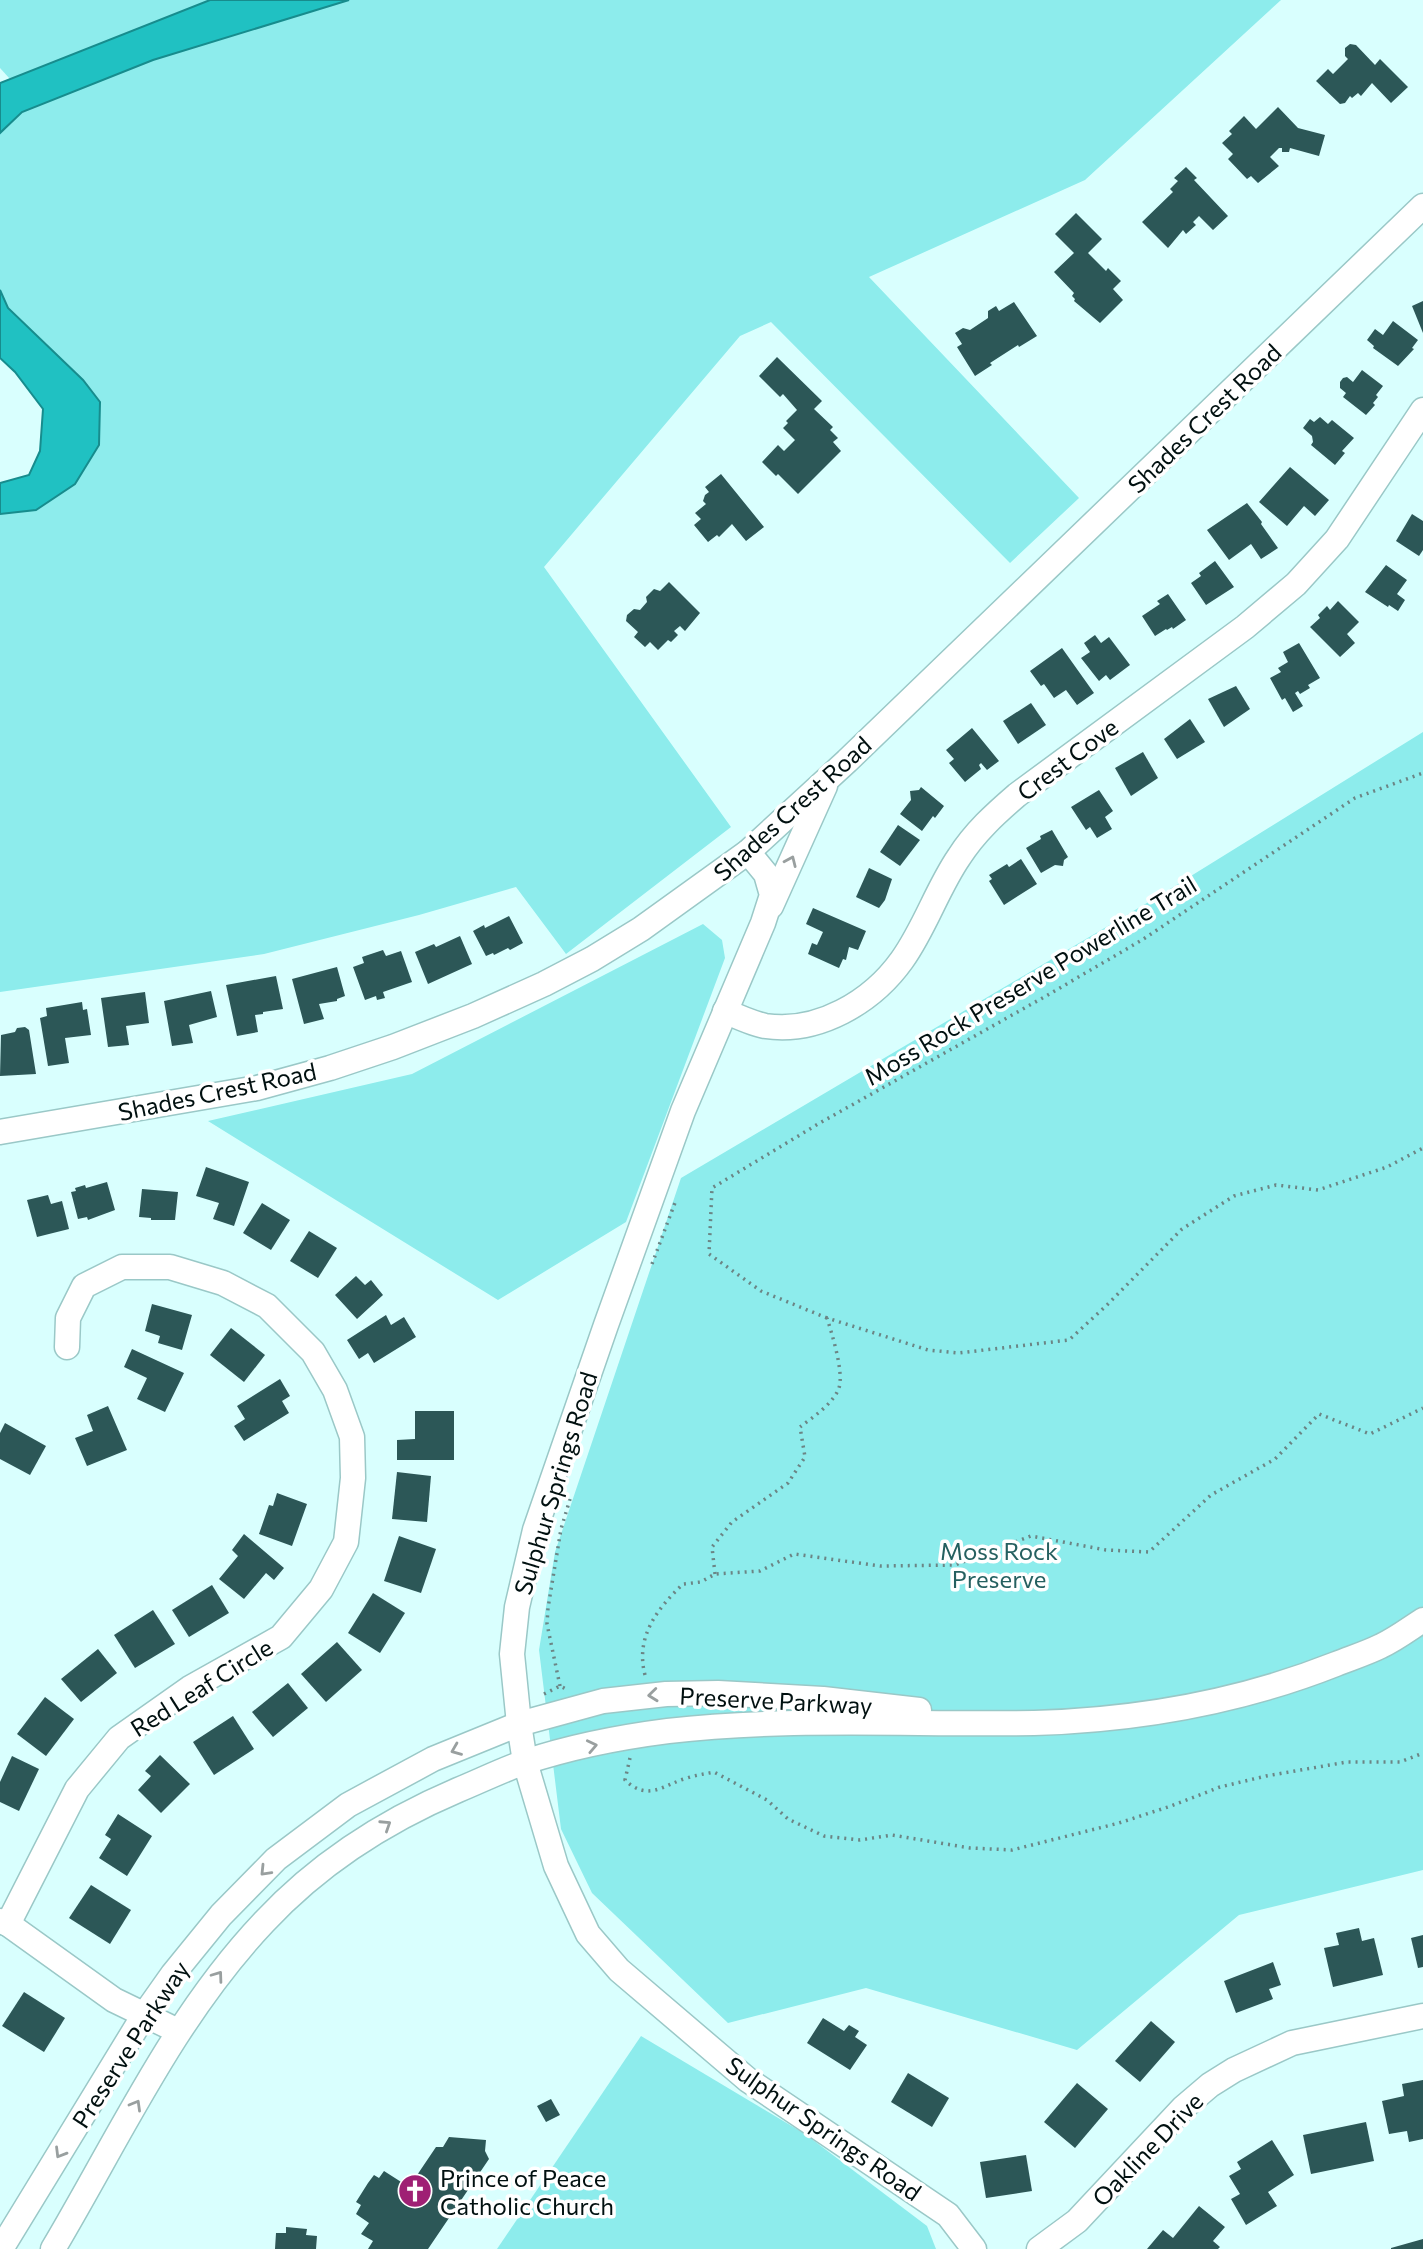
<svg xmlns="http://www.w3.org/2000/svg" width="1423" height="2249" viewBox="0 0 1423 2249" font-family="Commissioner,sans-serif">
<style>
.green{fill:#8decec}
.water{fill:#20c1c2;stroke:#178c8d;stroke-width:2}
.building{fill:#2c5757}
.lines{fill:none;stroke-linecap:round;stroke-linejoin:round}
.minor-casing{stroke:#9ac8c7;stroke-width:27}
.path{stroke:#6b8585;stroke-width:3.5;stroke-dasharray:2 5;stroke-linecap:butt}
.minor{stroke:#fff;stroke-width:24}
.oneway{stroke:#999f9f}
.labels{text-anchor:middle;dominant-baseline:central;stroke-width:7;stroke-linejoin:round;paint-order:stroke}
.street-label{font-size:24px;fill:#011010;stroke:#fff}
.park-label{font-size:24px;fill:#256060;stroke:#fff}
.poi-label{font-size:24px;fill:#011010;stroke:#fff;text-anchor:start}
</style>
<rect width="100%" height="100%" fill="#d9fffe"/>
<g class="green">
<polygon points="0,0 210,0 10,79 0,68"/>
<polygon points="349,0 1281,0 1085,180 869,277 1079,498 1010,563 771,322 740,336 544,567 731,827 566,954 516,887 419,915 264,954 0,992 0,514 36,510 83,380 8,308 0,290 0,133 22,112 153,60"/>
<polygon points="1423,732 1423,1870 1239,1915 1077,2050 866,1988 728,2023 592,1893 561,1829 539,1650 555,1552 681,1178 1157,897"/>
<polygon points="703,924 722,940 725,958 626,1222 498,1300 208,1121 412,1074"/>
<polygon points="641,2036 805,2134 927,2226 936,2249 497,2249"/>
</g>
<g class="water">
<polygon points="210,0 349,0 153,60 22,112 0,133 0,83"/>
<polygon points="0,290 8,308 83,380 100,402 99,445 75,484 36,510 0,514 0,483 29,475 40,451 43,409 15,372 0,358"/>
</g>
<g class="building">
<polygon points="1350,44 1356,45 1375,65 1380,59 1408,87 1391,103 1372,83 1361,96 1358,93 1352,98 1350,96 1345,103 1340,104 1316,81 1328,69 1333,74 1348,59 1345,56 1345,48"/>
<polygon points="1278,107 1298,128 1325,135 1319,156 1290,148 1289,152 1282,152 1282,148 1279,148 1270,157 1279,166 1258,183 1251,176 1247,179 1228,159 1233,154 1222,143 1232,134 1229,131 1244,116 1256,129"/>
<polygon points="1186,167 1197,178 1194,180 1228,216 1213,230 1199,216 1193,222 1196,225 1186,234 1183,230 1168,248 1142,222 1173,192 1170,189 1178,181 1174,178"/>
<polygon points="1076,213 1102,239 1088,253 1106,271 1108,268 1121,281 1113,289 1123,300 1100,323 1074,301 1075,299 1072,296 1074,293 1054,272 1074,253 1055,234"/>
<polygon points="1423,301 1423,333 1412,306"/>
<polygon points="1014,302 1037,336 1019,347 1018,345 990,363 992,365 975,376 957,347 962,344 955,333 963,328 970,330 988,318 988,311 996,306 999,311"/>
<polygon points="1393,321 1418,340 1412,348 1414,349 1398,366 1373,348 1374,346 1367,340 1375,329 1383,335"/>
<polygon points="777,357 822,401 814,409 833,427 830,430 838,438 833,442 841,451 798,494 778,474 776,476 762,462 778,445 784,451 795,440 783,428 788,423 786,421 797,410 783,394 780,397 759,376"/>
<polygon points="1362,370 1383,386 1376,395 1378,397 1373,403 1375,405 1366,415 1343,397 1346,393 1340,388 1340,382 1343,378 1347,377 1353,382"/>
<polygon points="1320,417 1328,424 1332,420 1354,438 1342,451 1345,453 1335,465 1311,445 1313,442 1312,436 1303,428 1310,419 1314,422"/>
<polygon points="1290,467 1329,500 1315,516 1304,506 1287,526 1259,502"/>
<polygon points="721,474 764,527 746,541 732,524 719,537 717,535 708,542 694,525 701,519 695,513 706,504 703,501 705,495 709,492 705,487"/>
<polygon points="1247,503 1262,522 1261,524 1278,548 1261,559 1251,544 1229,560 1207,530"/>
<polygon points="1412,514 1423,521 1423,550 1419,556 1396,541"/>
<polygon points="1215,561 1234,587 1206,605 1191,583 1201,576 1199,573"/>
<polygon points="1386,565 1407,580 1397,594 1405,600 1398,611 1389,605 1388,607 1365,592"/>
<polygon points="669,582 700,613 685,631 680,626 674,631 678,635 671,642 668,640 658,650 650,642 645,647 634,637 638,632 626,621 627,615 634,609 640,610 647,602 646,597 654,589 660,591"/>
<polygon points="1168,594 1186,620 1173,629 1172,627 1167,630 1166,629 1155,636 1142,616 1160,604 1157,601"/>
<polygon points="1338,601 1359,622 1347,634 1355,643 1340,657 1310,627 1320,618 1318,615 1327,606 1330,610"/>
<polygon points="1095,635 1101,643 1109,637 1130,665 1110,680 1106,675 1099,681 1081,658 1090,652 1084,643"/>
<polygon points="1299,643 1320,678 1308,685 1310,688 1300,694 1298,691 1295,693 1303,706 1293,712 1285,698 1282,700 1270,678 1281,672 1278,668 1288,662 1283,652"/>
<polygon points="1062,648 1094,693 1077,705 1066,690 1054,698 1044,684 1041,686 1030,671"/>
<polygon points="1236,686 1250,709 1224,727 1208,699"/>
<polygon points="1031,703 1046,725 1018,744 1003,721"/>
<polygon points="1190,719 1205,742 1177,759 1164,739"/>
<polygon points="972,728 999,761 987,770 981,763 979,765 981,769 965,782 949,763 954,759 946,750"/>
<polygon points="1143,752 1158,778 1131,796 1115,768"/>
<polygon points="921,787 944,806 935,818 933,816 922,831 900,814 911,800 910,791 919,790"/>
<polygon points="1099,790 1113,811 1105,817 1112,829 1097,838 1090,827 1086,830 1071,807"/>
<polygon points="898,825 920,840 900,866 880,852"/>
<polygon points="1052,830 1068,857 1064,860 1063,866 1055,865 1041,873 1026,848 1041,839 1040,836"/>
<polygon points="1021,859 1037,884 1004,905 989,881 992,879 989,875 1007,864 1009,867"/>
<polygon points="869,868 892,879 885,900 879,908 856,897"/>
<polygon points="813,908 866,931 858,950 849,947 846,960 843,959 839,968 808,954 812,943 817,945 823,932 806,924"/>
<polygon points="509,916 523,943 510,950 508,948 494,955 493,953 486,956 473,931 484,925 485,928"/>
<polygon points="460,936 472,964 428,984 415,952 434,944 436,947"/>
<polygon points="383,950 386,956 401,951 412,982 383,992 385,998 377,1000 376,996 365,1000 353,967 364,963 362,957"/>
<polygon points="337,967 345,996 337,999 337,1001 319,1004 324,1019 304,1024 292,979"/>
<polygon points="276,976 283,1009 263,1012 263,1014 255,1015 258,1032 237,1036 226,985"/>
<polygon points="211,991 217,1017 189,1025 193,1043 172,1046 164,1001"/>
<polygon points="145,992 149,1023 126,1026 129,1045 108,1047 101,998"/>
<polygon points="82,1002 83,1010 87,1009 91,1035 65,1038 69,1063 48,1066 40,1018 47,1016 46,1008"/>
<polygon points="25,1027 29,1030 36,1074 0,1076 1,1035 15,1032 17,1028"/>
<polygon points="206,1167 249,1182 234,1226 213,1219 219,1203 196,1196"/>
<polygon points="107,1182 115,1210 88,1220 87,1217 78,1219 71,1192 76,1191 75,1188 85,1185 86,1188"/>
<polygon points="142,1189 178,1192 175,1220 151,1220 151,1218 139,1217"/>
<polygon points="48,1195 51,1204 62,1201 69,1229 37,1237 27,1200"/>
<polygon points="262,1203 290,1220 271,1250 243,1233"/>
<polygon points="309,1231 337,1248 318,1278 290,1261"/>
<polygon points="356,1276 365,1285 371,1280 383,1295 357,1319 335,1295"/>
<polygon points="152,1304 192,1315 182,1350 158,1343 160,1336 145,1331"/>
<polygon points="386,1315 391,1325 404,1317 416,1337 374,1363 368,1353 359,1359 347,1340"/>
<polygon points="231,1328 265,1355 244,1382 210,1355"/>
<polygon points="132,1349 184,1373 165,1412 137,1399 147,1378 124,1367"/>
<polygon points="280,1379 290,1396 282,1401 289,1413 244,1441 234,1426 245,1419 237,1406"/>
<polygon points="108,1406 127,1450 87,1466 75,1438 93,1431 87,1415"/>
<polygon points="415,1411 454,1411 454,1460 397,1460 397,1440 415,1439"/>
<polygon points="5,1423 46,1446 30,1475 0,1459 0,1433"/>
<polygon points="397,1472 431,1476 427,1522 392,1519"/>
<polygon points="277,1493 307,1504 292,1546 259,1534 269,1505 273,1506"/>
<polygon points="244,1534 284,1568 274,1580 266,1573 244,1599 219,1579 238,1556 232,1550"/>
<polygon points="399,1536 436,1549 421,1593 384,1581"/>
<polygon points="212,1585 229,1613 189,1637 172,1610"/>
<polygon points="373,1593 405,1613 380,1653 348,1633"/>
<polygon points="153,1610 175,1644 135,1668 114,1635"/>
<polygon points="337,1642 362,1670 326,1702 301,1674"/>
<polygon points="98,1649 117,1673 81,1702 61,1679"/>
<polygon points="288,1683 308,1708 273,1737 252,1712"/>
<polygon points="45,1697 74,1719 46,1756 17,1734"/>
<polygon points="233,1716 254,1749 214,1775 193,1742"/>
<polygon points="160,1755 190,1784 161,1813 138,1790 151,1776 145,1771"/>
<polygon points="12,1756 39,1769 19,1811 0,1802 0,1782"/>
<polygon points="118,1814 152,1836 127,1876 99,1858 111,1839 105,1835"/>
<polygon points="91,1885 131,1910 110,1944 69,1918"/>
<polygon points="1359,1928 1362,1941 1374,1938 1383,1975 1333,1987 1324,1948 1339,1945 1336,1933"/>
<polygon points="1423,1935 1423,1967 1418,1968 1411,1938"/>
<polygon points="1273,1962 1281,1985 1269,1989 1273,1999 1236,2013 1224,1981"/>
<polygon points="24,1992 65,2018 44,2052 2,2026"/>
<polygon points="823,2018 844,2031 849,2025 859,2031 855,2037 867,2045 850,2070 807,2043"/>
<polygon points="1151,2021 1175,2042 1140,2082 1115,2061"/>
<polygon points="908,2073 949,2098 932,2127 891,2102"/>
<polygon points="1423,2080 1423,2139 1409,2142 1407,2131 1389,2134 1382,2101 1404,2096 1402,2084"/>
<polygon points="1077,2083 1108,2109 1075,2148 1044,2122"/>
<polygon points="551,2099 560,2115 546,2122 537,2106"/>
<polygon points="1366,2122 1374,2161 1311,2174 1303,2135"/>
<polygon points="449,2137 486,2140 485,2151 489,2159 428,2249 368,2249 373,2241 361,2234 369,2223 356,2214 361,2205 356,2202 368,2183 374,2175 379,2178 384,2171 409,2187 436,2147 443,2147"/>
<polygon points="1272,2140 1294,2175 1268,2192 1277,2206 1246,2225 1231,2199 1240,2194 1229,2176 1241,2169 1237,2162"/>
<polygon points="1026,2155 1032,2191 986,2198 980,2162"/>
<polygon points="1199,2206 1225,2227 1213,2241 1220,2247 1218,2249 1147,2249 1163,2230 1173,2238"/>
<polygon points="286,2227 307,2229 306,2235 317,2236 316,2249 275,2249 276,2233 286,2233"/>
<polygon points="1423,2239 1423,2249 1391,2249 1391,2248"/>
</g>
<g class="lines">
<g class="minor-casing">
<g id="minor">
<polyline points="748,852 766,874 772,895 763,923 683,1111 606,1325 535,1530 517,1607 512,1654 519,1724 525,1762 556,1866 588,1934 619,1970 748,2080 948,2215 974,2249"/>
<polyline points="771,906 825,786"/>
<path d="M725,1011C738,1017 751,1023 765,1026C818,1034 872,1002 902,960C925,928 937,889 959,857C975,832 995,814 1017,795L1245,627L1296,584L1337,539L1423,410"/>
<polyline points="0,1132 257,1088 330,1068 393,1047 473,1016 544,984 592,959 641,929 748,852 847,761 1423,206"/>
<polyline points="0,1921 8,1924 114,2000 178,2031"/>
<polyline points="8,1924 77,1789 119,1738 190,1688 281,1637 321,1589 346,1542 353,1478 352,1437 335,1390 313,1352 267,1306 223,1283 170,1267 122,1267 84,1286 68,1318 67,1347"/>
<polyline points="1,2249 144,2015 173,1974 221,1915 276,1859 348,1805 433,1759 519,1724 603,1701 666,1694 718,1693 823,1699 919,1710"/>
<path d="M53,2249C119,2138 174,2017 264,1922C318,1864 385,1821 458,1790C480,1781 502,1770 525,1762C570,1747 621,1737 668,1731C789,1717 912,1725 1034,1723C1137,1720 1240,1702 1336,1664C1351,1658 1367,1653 1381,1646C1396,1639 1409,1629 1423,1620"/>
<polyline points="1039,2249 1077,2221 1183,2108 1210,2085 1234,2070 1292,2043 1423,2016"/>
</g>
</g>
<g class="path">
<polyline points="652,1264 676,1200"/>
<polyline points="827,1318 761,1291 709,1254 712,1188 818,1124 1046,996 1142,940 1355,798 1423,773"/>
<path d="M715,1574L712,1547L732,1522L788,1483L805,1457L800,1427C813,1417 833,1404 839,1388C844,1372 832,1334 827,1318L928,1350L959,1353L1069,1340L1107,1305L1182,1229L1234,1196L1276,1185L1318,1190L1387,1167L1423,1148"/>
<path d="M645,1675C635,1637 657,1609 683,1584L701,1582L715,1574L760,1571L794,1554L880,1566L955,1565L1031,1536L1106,1550L1149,1552L1211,1495L1275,1459L1319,1414L1370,1434L1423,1408"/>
<polyline points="560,1686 547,1624 548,1608 561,1529 570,1499"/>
<polyline points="544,1694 560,1686 566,1689"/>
<path d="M630,1758L625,1780C648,1802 663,1785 687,1778C696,1775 705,1774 714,1772L767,1800L788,1819L824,1836L860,1840L892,1835L970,1848L1012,1850L1119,1823L1171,1806L1220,1787L1266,1776L1347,1762H1400L1423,1753"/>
</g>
<use href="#minor" class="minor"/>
</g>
<defs><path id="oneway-chevron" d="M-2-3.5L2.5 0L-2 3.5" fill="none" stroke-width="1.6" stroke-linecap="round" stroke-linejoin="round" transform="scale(1.75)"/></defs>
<g class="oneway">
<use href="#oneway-chevron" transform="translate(791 861) rotate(-66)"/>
<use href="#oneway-chevron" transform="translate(653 1695) rotate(174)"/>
<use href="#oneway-chevron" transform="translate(592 1746) rotate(-12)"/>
<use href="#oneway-chevron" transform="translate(456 1750) rotate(158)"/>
<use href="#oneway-chevron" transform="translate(386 1825) rotate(-33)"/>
<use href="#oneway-chevron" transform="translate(265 1871) rotate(134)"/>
<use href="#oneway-chevron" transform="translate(218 1976) rotate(-54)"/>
<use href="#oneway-chevron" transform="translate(136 2105) rotate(-60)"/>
<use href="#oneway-chevron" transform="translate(60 2153) rotate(121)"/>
</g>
<defs>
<g id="church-disc" transform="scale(1.75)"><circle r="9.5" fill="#9f2074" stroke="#fff"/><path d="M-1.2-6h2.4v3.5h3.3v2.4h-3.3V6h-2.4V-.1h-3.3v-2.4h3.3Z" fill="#fff"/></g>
</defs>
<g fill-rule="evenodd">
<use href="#church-disc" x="415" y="2191"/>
</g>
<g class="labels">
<g class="street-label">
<text transform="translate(1204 418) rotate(-44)">Shades Crest Road</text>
<text transform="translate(1067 759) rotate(-37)">Crest Cove</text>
<text transform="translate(792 808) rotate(-42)">Shades Crest Road</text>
<text transform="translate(1030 980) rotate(-31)">Moss Rock Preserve Powerline Trail</text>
<text transform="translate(217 1091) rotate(-12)">Shades Crest Road</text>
<text transform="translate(555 1483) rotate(-73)">Sulphur Springs Road</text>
<text transform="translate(201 1687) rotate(-32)">Red Leaf Circle</text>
<text transform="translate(776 1700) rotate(3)">Preserve Parkway</text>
<text transform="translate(130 2044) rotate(-57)">Preserve Parkway</text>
<text transform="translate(824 2128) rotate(35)">Sulphur Springs Road</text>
<text transform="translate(1147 2149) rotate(-46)">Oakline Drive</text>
</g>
<g class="park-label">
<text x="999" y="1550">Moss Rock<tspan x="999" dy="28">Preserve</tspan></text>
</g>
<g class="poi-label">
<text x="440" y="2177">Prince of Peace<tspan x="440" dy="28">Catholic Church</tspan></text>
</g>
</g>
</svg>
